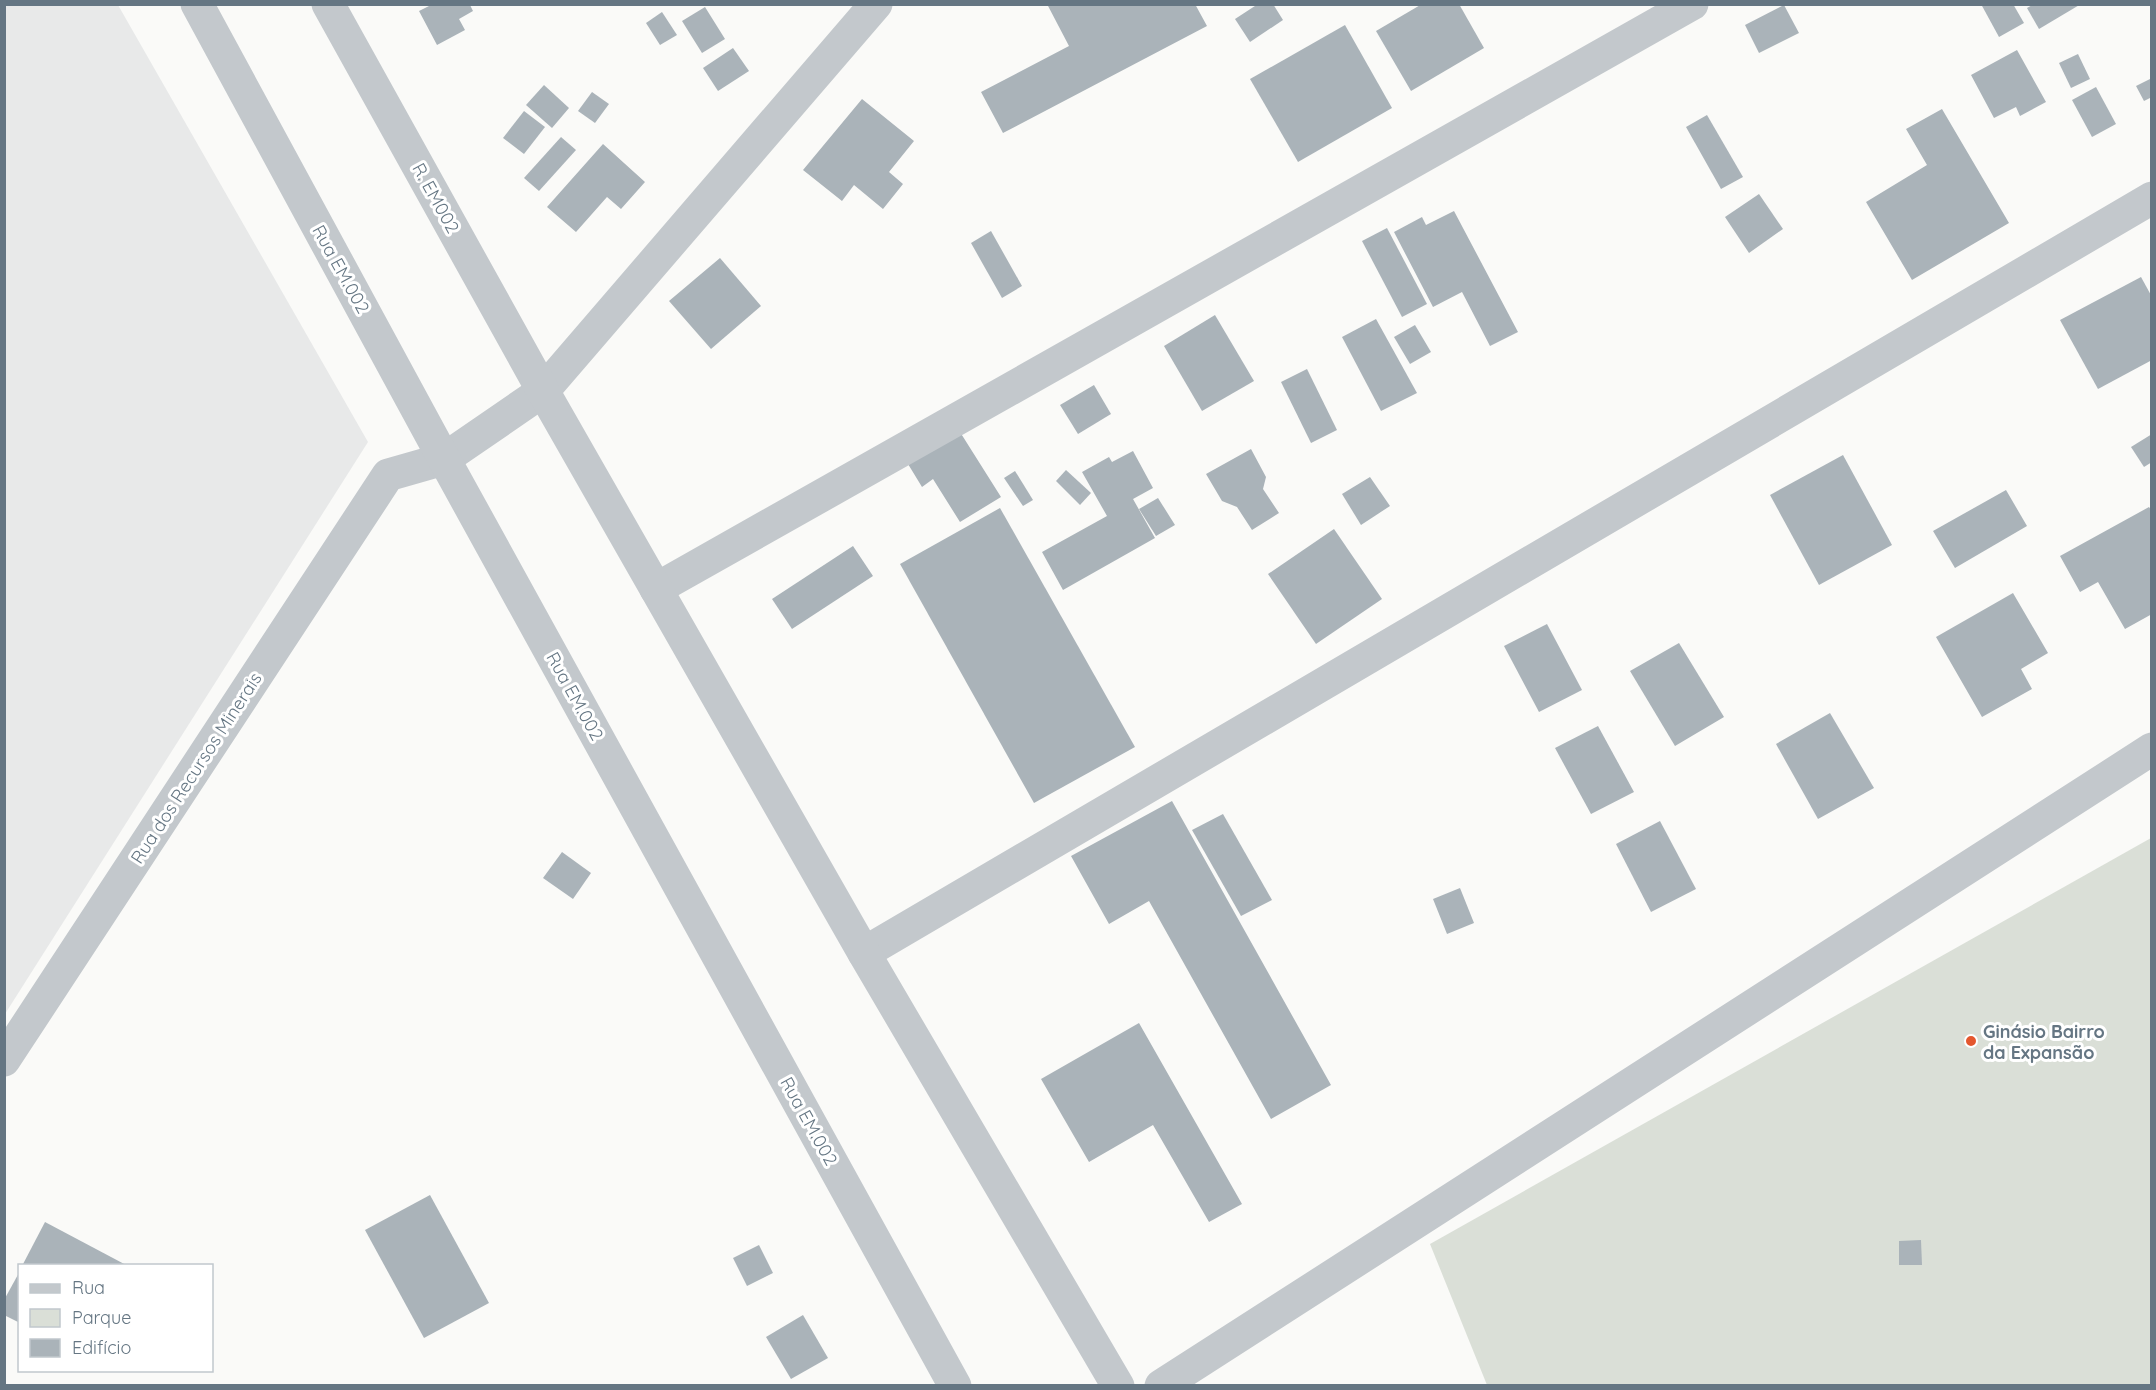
<svg xmlns="http://www.w3.org/2000/svg" width="2156" height="1390" viewBox="0 0 2156 1390" font-family="Quicksand,sans-serif">
<style>
.built{fill:#e8e9e9}
.green{fill:#dadfd7}
.building{fill:#aab3b9}
.lines{fill:none;stroke-linecap:round;stroke-linejoin:round}
.minor{stroke:#c3c8cc;stroke-width:33}
.tertiary{stroke:#c3c8cc;stroke-width:33}
.poi-dot{fill:#e4572e;stroke:#fff;stroke-width:2}
.labels{text-anchor:middle;dominant-baseline:central;stroke-width:6;stroke-linejoin:round;paint-order:stroke}
.street-label{font-size:18px;fill:#657683;stroke:#fff}
.poi-label{font-size:18px;font-weight:bold;fill:#657683;stroke:#fff;text-anchor:start}
</style>
<rect width="100%" height="100%" fill="#fafaf8"/>
<polygon class="built" points="5,4 118,5 368,442 5,1014"/>
<polygon class="green" points="2151,838 2151,1385 1487,1385 1430,1244"/>
<g class="building">
<polygon points="1047,4 1195,4 1207,26 1003,133 981,92 1069,46"/>
<polygon points="1258,4 1273,4 1283,20 1250,42 1235,19"/>
<polygon points="1422,4 1459,4 1484,48 1411,91 1376,31"/>
<polygon points="1981,4 2013,4 2024,23 1999,37"/>
<polygon points="2034,4 2081,4 2039,29 2027,8"/>
<polygon points="431,5 470,5 473,11 459,19 465,30 437,45 419,11"/>
<polygon points="1784,5 1799,33 1759,53 1745,25"/>
<polygon points="705,7 725,39 702,53 682,21"/>
<polygon points="662,12 677,35 660,45 646,23"/>
<polygon points="1345,25 1392,108 1298,162 1250,79"/>
<polygon points="733,48 749,71 718,91 703,68"/>
<polygon points="2017,50 2046,102 2020,116 2016,107 1994,118 1971,75"/>
<polygon points="2078,54 2090,79 2071,88 2059,63"/>
<polygon points="2152,78 2152,97 2144,101 2136,86"/>
<polygon points="544,85 569,108 552,128 526,105"/>
<polygon points="2096,87 2116,124 2092,137 2072,100"/>
<polygon points="592,92 609,104 595,123 578,111"/>
<polygon points="862,99 914,141 889,172 903,184 883,209 854,185 842,201 803,170"/>
<polygon points="1942,109 2009,223 1912,280 1866,202 1927,165 1906,129"/>
<polygon points="524,111 545,127 524,154 503,138"/>
<polygon points="1707,115 1743,177 1721,189 1686,127"/>
<polygon points="561,137 576,150 539,191 524,178"/>
<polygon points="603,144 645,182 621,209 607,197 576,232 547,207"/>
<polygon points="1759,194 1783,229 1749,253 1725,217"/>
<polygon points="1454,211 1518,332 1490,346 1462,292 1433,307 1394,232 1422,217 1426,225"/>
<polygon points="1387,228 1427,304 1402,317 1362,241"/>
<polygon points="991,231 1022,286 1002,298 971,243"/>
<polygon points="720,258 761,306 711,349 669,301"/>
<polygon points="2141,277 2152,297 2152,360 2098,389 2060,320"/>
<polygon points="1215,315 1254,381 1202,411 1164,346"/>
<polygon points="1376,319 1417,393 1381,411 1342,337"/>
<polygon points="1415,325 1431,352 1410,364 1394,337"/>
<polygon points="1307,369 1337,430 1311,443 1281,382"/>
<polygon points="1094,385 1111,414 1078,434 1060,405"/>
<polygon points="960,432 1001,497 960,522 933,479 922,487 908,464"/>
<polygon points="2152,434 2152,462 2144,467 2131,447"/>
<polygon points="1251,449 1266,477 1263,489 1279,513 1252,530 1237,507 1222,501 1206,474"/>
<polygon points="1133,451 1153,488 1133,499 1155,538 1063,590 1042,552 1107,516 1082,472 1109,457 1112,462"/>
<polygon points="1843,455 1892,545 1819,585 1770,495"/>
<polygon points="1066,470 1091,493 1080,505 1056,481"/>
<polygon points="1015,471 1033,500 1023,506 1004,478"/>
<polygon points="1370,477 1390,506 1361,525 1342,494"/>
<polygon points="2006,490 2027,526 1955,568 1933,531"/>
<polygon points="1158,498 1175,525 1156,536 1139,509"/>
<polygon points="2149,507 2152,511 2152,614 2125,629 2098,582 2080,592 2060,556"/>
<polygon points="1000,508 1135,747 1034,803 900,564"/>
<polygon points="1334,529 1382,599 1316,644 1268,574"/>
<polygon points="853,546 873,576 792,629 772,599"/>
<polygon points="2013,593 2048,653 2021,669 2032,689 1982,717 1936,637"/>
<polygon points="1547,624 1582,690 1539,712 1504,646"/>
<polygon points="1679,643 1724,717 1675,746 1630,671"/>
<polygon points="1830,713 1874,788 1818,819 1776,744"/>
<polygon points="1598,726 1634,792 1591,814 1555,748"/>
<polygon points="1172,801 1331,1085 1271,1119 1149,901 1109,924 1071,856"/>
<polygon points="1223,814 1272,900 1241,916 1192,830"/>
<polygon points="1660,821 1696,889 1651,912 1616,844"/>
<polygon points="562,852 591,873 573,899 543,878"/>
<polygon points="1460,888 1474,923 1447,934 1433,899"/>
<polygon points="1139,1023 1242,1204 1209,1222 1153,1125 1089,1162 1041,1079"/>
<polygon points="430,1195 489,1303 424,1338 365,1230"/>
<polygon points="45,1222 128,1266 22,1266"/>
<polygon points="1921,1240 1922,1265 1899,1265 1899,1241"/>
<polygon points="759,1245 773,1273 747,1286 733,1258"/>
<polygon points="20,1271 20,1323 4,1315 4,1300"/>
<polygon points="803,1315 828,1358 791,1379 766,1337"/>
</g>
<g class="lines">
<g class="minor">
<polyline points="656,589 1692,4"/>
<polyline points="864,953 2152,198"/>
<polyline points="4,1060 388,475 444,459 543,391 876,4"/>
<polyline points="1161,1386 2152,749"/>
</g>
<g class="tertiary">
<polyline points="197,4 444,459 955,1386"/>
<polyline points="328,4 543,391 864,953 1118,1386"/>
</g>
</g>
<circle class="poi-dot" cx="1971" cy="1041" r="6"/>
<g class="labels">
<g class="street-label">
<text transform="translate(436 198) rotate(61)">R. EM002</text>
<text transform="translate(341 269) rotate(61)">Rua EM.002</text>
<text transform="translate(575 696) rotate(61)">Rua EM.002</text>
<text transform="translate(196 768) rotate(-57)">Rua dos Recursos Minerais</text>
<text transform="translate(809 1121) rotate(61)">Rua EM.002</text>
</g>
<g class="poi-label">
<text x="1983" y="1031">Ginásio Bairro<tspan x="1983" dy="21">da Expansão</tspan></text>
</g>
</g>
<rect width="2156" height="1390" fill="none" stroke="#657683" stroke-width="12"/>
<rect x="18" y="1264" width="195" height="108" fill="#ffffff" stroke="#c1c8cd" stroke-width="1.5"/>
<rect x="30" y="1284" width="30" height="9" fill="#c3c8cc" stroke="#c1c8cd" stroke-width="1.5"/>
<text x="72" y="1294" font-size="18" fill="#657683">Rua</text>
<rect x="30" y="1309" width="30" height="18" fill="#dadfd7" stroke="#c1c8cd" stroke-width="1.5"/>
<text x="72" y="1324" font-size="18" fill="#657683">Parque</text>
<rect x="30" y="1339" width="30" height="18" fill="#aab3b9" stroke="#c1c8cd" stroke-width="1.5"/>
<text x="72" y="1354" font-size="18" fill="#657683">Edifício</text>
</svg>
